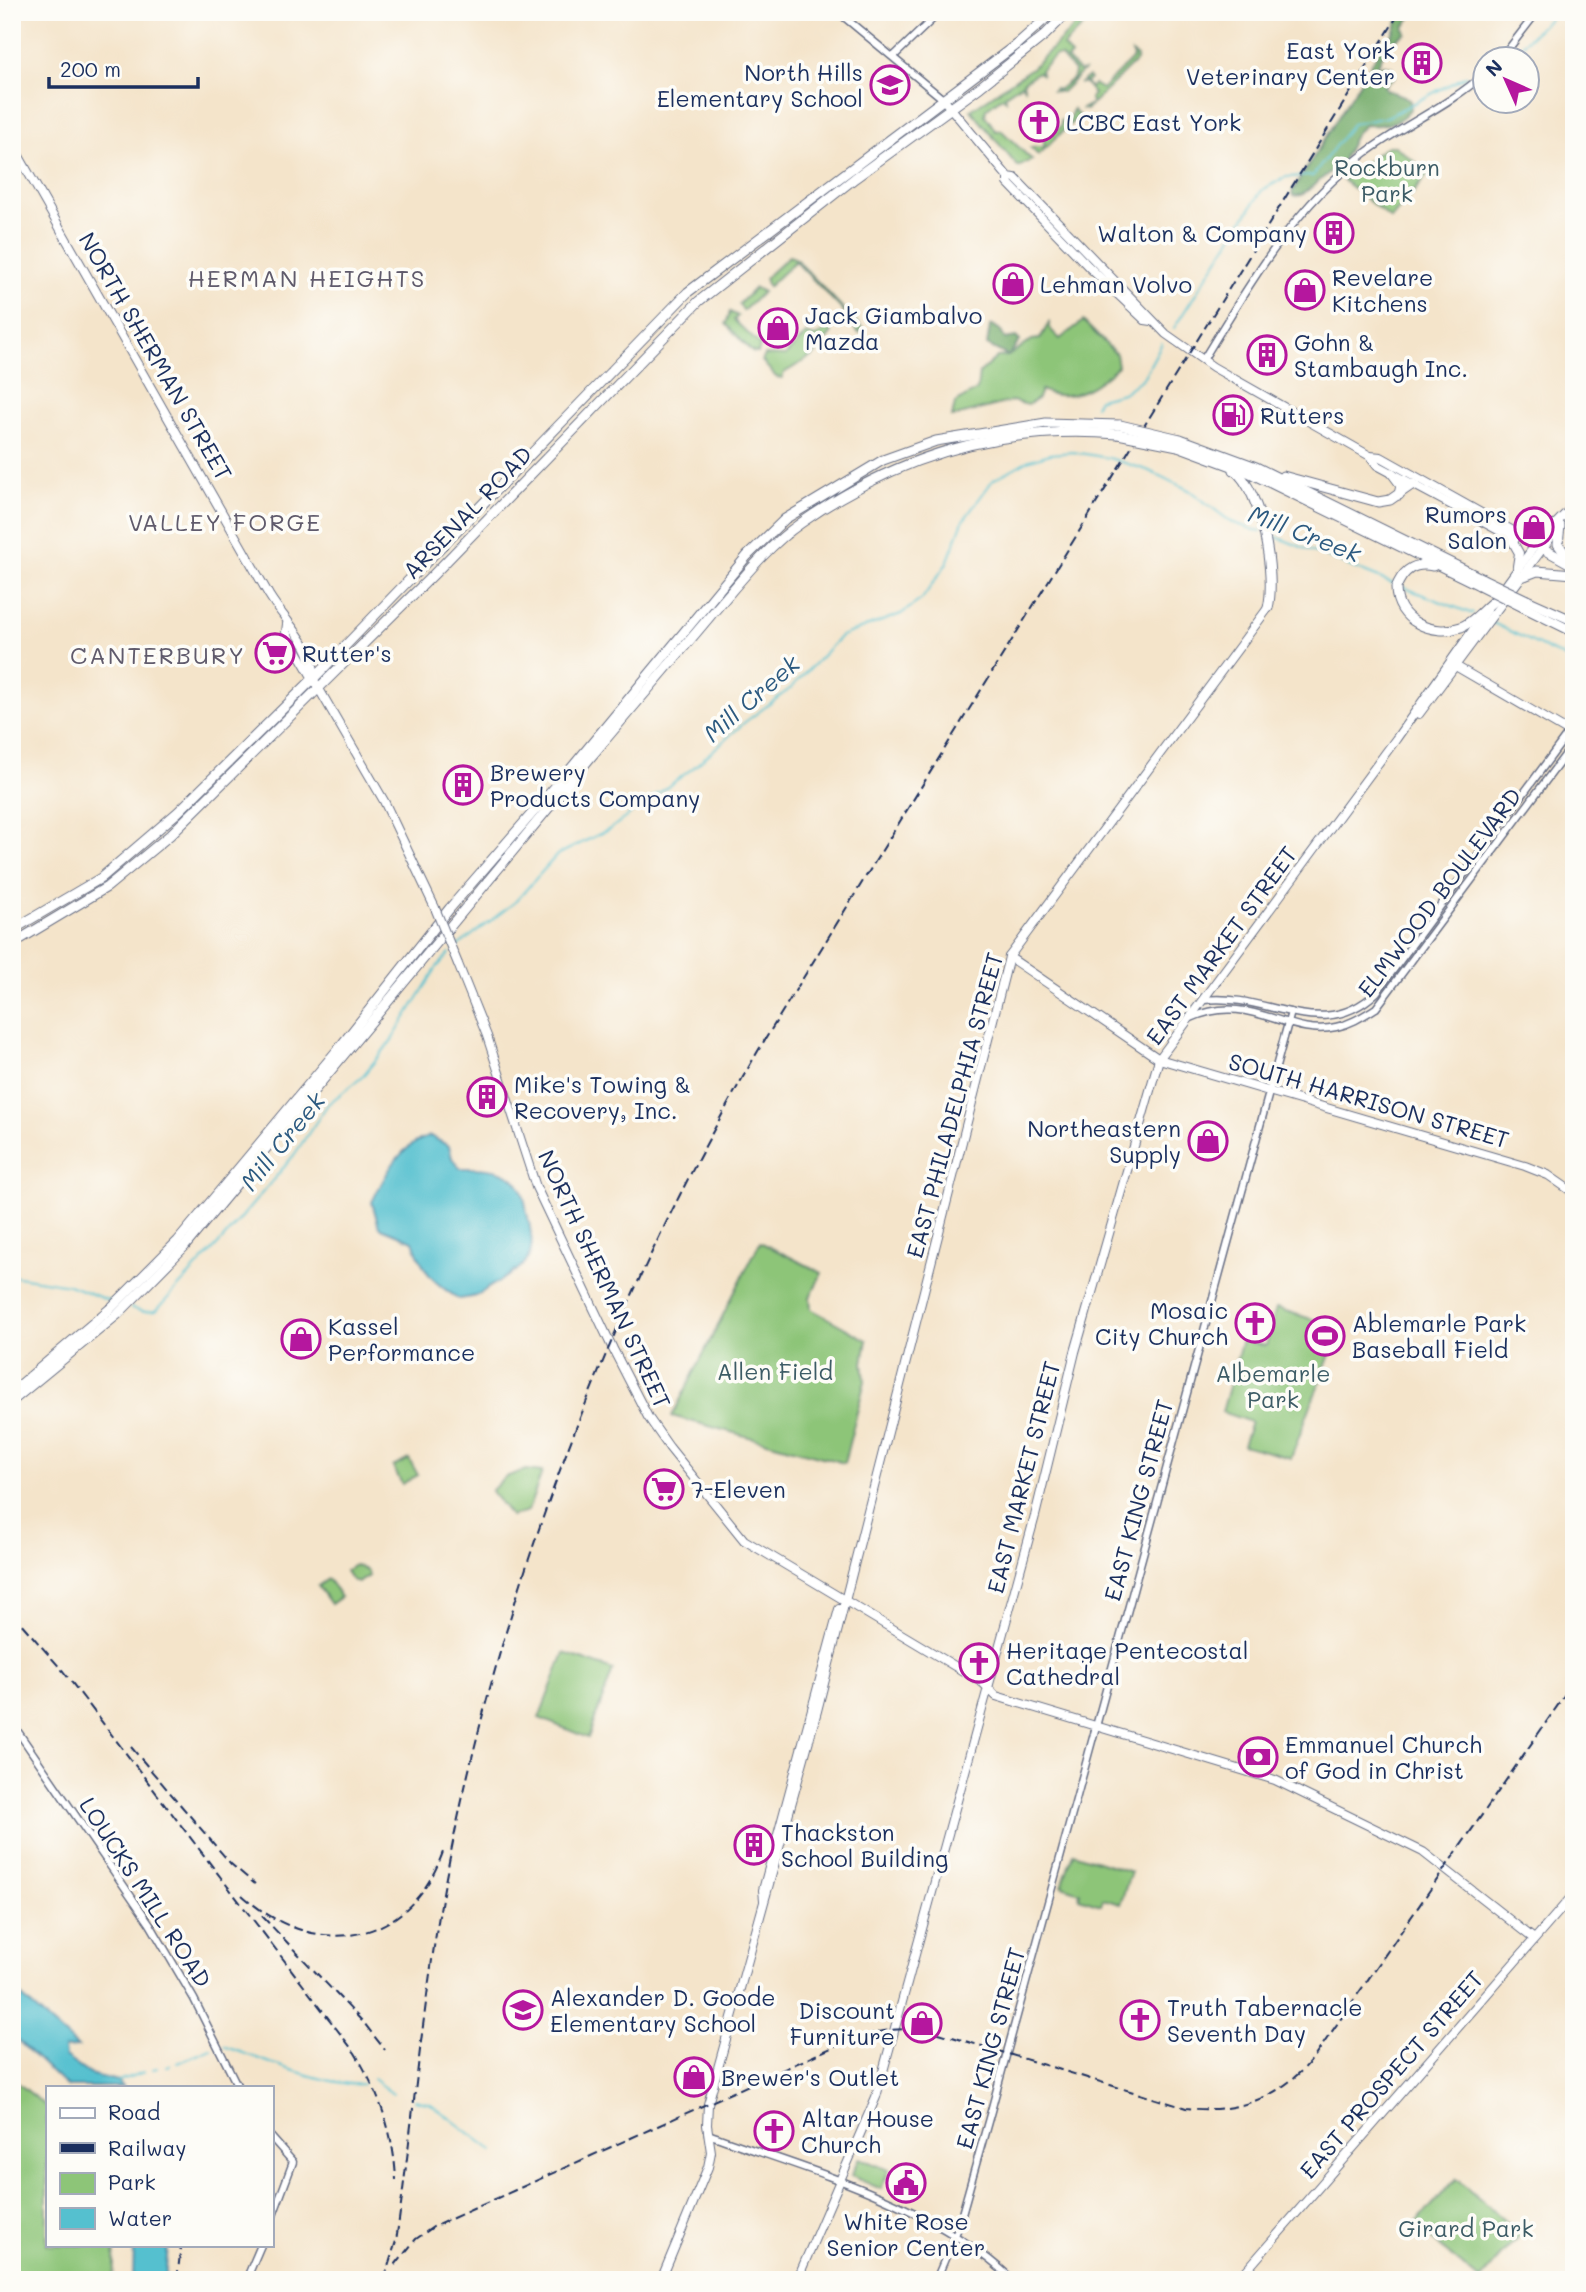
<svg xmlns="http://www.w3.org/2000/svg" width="1586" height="2292" viewBox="0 0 1586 2292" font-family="Mali,sans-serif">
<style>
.green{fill:#8dc578;stroke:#547a6b;stroke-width:2}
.forest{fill:#72aa68;stroke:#466c63;stroke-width:2}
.water{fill:#55c0cf;stroke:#387896;stroke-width:2}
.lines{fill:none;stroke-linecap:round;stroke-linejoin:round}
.stream{stroke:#55c0cf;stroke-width:2}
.minor-casing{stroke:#676e84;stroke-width:9}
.major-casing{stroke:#676e84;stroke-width:10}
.highway-casing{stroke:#676e84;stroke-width:11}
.minor{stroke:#fff;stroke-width:6}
.major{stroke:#fff;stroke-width:8}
.highway{stroke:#fff;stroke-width:9}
.rail{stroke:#1b2f5e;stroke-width:2;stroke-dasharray:10 5;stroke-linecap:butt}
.major-bridge-casing{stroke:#676e84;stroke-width:10;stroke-linecap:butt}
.highway-bridge-casing{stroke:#676e84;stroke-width:11;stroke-linecap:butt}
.major-bridge{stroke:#fff;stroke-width:8}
.highway-bridge{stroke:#fff;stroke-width:9}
.labels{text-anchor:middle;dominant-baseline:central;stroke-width:7;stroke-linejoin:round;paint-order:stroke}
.poi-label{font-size:23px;fill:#1b2f5e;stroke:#fdfcf7;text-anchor:start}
.park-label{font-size:23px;fill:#3d5c66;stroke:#fdfcf7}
.street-label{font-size:23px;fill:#1b2f5e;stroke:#fdfcf7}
.neighbourhood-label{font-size:24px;letter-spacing:2px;fill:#605b6c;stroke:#fdfcf7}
.water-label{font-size:24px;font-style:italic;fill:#2c5a80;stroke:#fdfcf7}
</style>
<rect width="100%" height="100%" fill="#fdfcf7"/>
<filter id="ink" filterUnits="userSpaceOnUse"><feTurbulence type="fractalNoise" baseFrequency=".0143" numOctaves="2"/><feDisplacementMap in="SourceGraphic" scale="14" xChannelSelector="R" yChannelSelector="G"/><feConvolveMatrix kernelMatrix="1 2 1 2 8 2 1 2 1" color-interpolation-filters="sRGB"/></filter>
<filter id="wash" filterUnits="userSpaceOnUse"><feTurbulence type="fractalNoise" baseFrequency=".00686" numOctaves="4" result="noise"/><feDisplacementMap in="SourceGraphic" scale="28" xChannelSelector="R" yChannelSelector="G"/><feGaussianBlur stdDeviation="1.57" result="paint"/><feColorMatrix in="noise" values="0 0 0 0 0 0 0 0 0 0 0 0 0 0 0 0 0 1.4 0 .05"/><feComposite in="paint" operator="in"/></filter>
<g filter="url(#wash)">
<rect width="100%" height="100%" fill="#f4e4ca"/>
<g class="green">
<polygon points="1097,12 1063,46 1071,56 1067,59 1079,72 1083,71 1062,92 1052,91 1055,88 1058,90 1073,78 1074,71 1061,56 1055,56 1040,70 1041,74 1038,72 1023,82 1024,87 1021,84 1005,95 1006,100 1002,97 986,109 985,115 996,131 1001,130 1032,160 1018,167 971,110 1033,67 1080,21"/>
<polygon points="1132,53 1137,57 1136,61 1086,110 1082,109 1093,103 1090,99 1094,94 1084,82 1079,84 1088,77 1090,79 1086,83 1090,88 1094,84 1102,89 1133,58"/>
<polygon points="1073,109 1079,116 1038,155 1030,147 1044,147 1044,139 1061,126 1061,120 1068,123"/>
<polygon points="1387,146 1395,146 1429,173 1391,219 1343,180"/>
<polygon points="789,256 795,258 863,329 859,333 847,320 849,317 795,261 768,287 765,278"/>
<polygon points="755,288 763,292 743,311 739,304"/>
<polygon points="730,312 738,316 734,320 760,345 758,353 752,352 726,324"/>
<path d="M1083,321L1116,354L1118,366C1099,383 1078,400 1052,394C1048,394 1045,391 1041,390L1038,398L1028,405L1012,401L952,417L955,403L977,390L979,373L997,357L1008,356L1032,340L1040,339L1049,323L1050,329L1060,339Z"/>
<polygon points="829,329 832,333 814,355 784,373 782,378 776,377 762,361 765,355 785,356 806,334 815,337"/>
<polygon points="760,1242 822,1273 810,1297 811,1309 867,1340 863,1363 865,1381 844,1463 672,1416"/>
<polygon points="1276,1308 1340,1328 1291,1458 1243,1445 1251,1422 1222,1412 1242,1340 1266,1346"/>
<polygon points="409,1459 418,1475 402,1484 393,1467"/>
<polygon points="526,1470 542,1472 528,1511 511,1516 491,1491 505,1477"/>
<polygon points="355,1565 367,1571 369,1576 358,1583 351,1579 346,1571"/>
<polygon points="328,1579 341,1597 331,1604 318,1586"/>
<polygon points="564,1653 613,1670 588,1738 539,1718"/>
<polygon points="1073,1853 1131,1872 1120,1904 1103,1899 1101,1905 1079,1898 1080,1892 1062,1886"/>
<polygon points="12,2078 47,2107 47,2245 115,2245 113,2280 12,2280"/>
<polygon points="859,2158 889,2170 881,2189 851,2176"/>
<polygon points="1456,2179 1520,2234 1480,2280 1414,2225"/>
</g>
<g class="forest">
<path d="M1402,12H1413L1404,28L1406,33L1388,44L1376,68L1384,65L1392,67L1395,76L1384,86L1386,90L1404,96L1410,101L1411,108C1399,125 1384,126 1365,125L1356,133L1342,162L1302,195L1293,196L1292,192L1382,46L1391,37Z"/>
<polygon points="993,325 1000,330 1005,339 1016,337 1020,341 1008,356 987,345 990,326"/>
</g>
<g class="water">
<path d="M430,1136L449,1146L452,1158L460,1168C477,1168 498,1167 513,1178C523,1186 525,1201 527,1213C538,1259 530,1263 493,1285C475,1296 482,1296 459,1299C431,1281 424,1273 413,1241L379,1227L372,1202C386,1174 398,1146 430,1136Z"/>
<polygon points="12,1988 78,2047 64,2048 65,2057 89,2074 118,2081 123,2087 67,2087 12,2035"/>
<polygon points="134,2245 168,2245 165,2280 133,2280"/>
</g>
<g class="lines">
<g class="stream">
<polyline points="1521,45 1557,12"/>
<polyline points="1174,328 1262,190 1286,177 1313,176 1352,124 1387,117 1466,76"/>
<polyline points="1095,406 1099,399 1123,393 1143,378 1162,343"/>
<polyline points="1269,534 1394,584"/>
<polyline points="1400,586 1473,614"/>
<polyline points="1491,622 1574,662"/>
<polyline points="454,949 515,902 557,855 610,829 693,768 745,722 791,688 841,636 901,614 922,599 947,563 963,521 993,480 1027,461 1050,454 1073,452 1109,458 1147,470 1189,490 1231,522 1261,532"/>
<polyline points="12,1276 69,1285 112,1302"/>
<polyline points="131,1308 143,1312 156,1311 225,1237 294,1155 328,1104 361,1078 392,1040 437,967 450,953"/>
<path d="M224,2046C254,2057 333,2088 363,2084"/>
<polyline points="178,2063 211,2049"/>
<polyline points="166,2066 170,2065"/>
<polyline points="153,2069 157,2068"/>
<polyline points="373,2079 393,2094"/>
<polyline points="118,2081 144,2072"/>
<polyline points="415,2100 431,2104 493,2151"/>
</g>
</g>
</g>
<g filter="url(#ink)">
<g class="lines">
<g class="minor-casing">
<g id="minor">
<polyline points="838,12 943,99"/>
<polyline points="893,57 940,12"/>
<polyline points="1500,60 1537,12"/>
<path d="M1203,360C1249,285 1292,209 1364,154C1402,125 1449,106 1484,74"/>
<path d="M1204,1000C1269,992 1321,1045 1377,992L1569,732"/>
<path d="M1191,1018C1251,991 1287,1038 1336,1027C1351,1024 1363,1016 1376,1008L1574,743"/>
<polyline points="12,1723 150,1924 194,1999 238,2087"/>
<path d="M708,2134C813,2172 930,2202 1013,2280"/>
<polyline points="271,2137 293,2162 271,2221"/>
<polyline points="246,2280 261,2245"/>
<polyline points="936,2280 958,2228 991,2111 1291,1012"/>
</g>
</g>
<g class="major-casing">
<g id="major">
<polyline points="943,99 1008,177 1008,183 1088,266 1145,320 1152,321"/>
<path d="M12,144L269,595C286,623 312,643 315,677"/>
<polyline points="1008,177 1015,178 1166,334 1213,367 1370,456 1381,457 1540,546"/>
<polyline points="1370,456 1377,465 1515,539"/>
<polyline points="1510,537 1519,553 1517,566"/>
<polyline points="1501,592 1536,544 1574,505"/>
<polyline points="287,624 286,632 384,801 435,908"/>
<polyline points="1452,664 1574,735"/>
<polyline points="1419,714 1560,525"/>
<polyline points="1009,957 1159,1059 1525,1166 1548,1175 1574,1193"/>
<polyline points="458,964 487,1036 536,1187 613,1349 648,1417 669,1447 744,1540 983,1683 996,1696 1275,1780 1423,1852 1534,1939"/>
<polyline points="764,1900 763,1890 839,1609"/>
<polyline points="661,2280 708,2167 711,2152 707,2125 708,2104 817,1711 1009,957 1268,608"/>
<polyline points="797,2280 876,2097 1035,1516 1075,1352 1159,1059 1396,739 1487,610"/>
<polyline points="1238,2280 1574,1894"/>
</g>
</g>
<g class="highway-casing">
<g id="highway">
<polyline points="1180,439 1256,467 1483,579"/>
<polyline points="1178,446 1248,472 1479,585"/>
<path d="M1234,470C1262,490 1276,576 1268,608"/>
<polyline points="1392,473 1401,485 1399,495"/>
<polyline points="1283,476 1378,502 1390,500 1413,484"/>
<polyline points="1560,526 1558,544 1574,566"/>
<polyline points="1542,548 1569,563"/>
<path d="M1433,566C1414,562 1403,570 1396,588C1396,621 1433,637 1461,627C1475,621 1483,609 1495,600"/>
<polyline points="1519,578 1537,571 1574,574"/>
<polyline points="1527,600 1574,621"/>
<polyline points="1523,607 1574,632"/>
<polyline points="1569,732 1574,725"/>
<polyline points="12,930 101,878 178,812 315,677 688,292 1017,44 1053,12"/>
<polyline points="12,944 107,887 170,835 434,574 699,301 855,178 980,87 1045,35 1068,12"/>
<polyline points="12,1392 111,1308 178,1241 340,1047 450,908 569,771 747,556 785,519 883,460 936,441 1046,423 1120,425"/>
<path d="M12,1401L118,1314L185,1246C320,1084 455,921 590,758C630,710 671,663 711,615C739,583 766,547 801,523C896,456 1002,424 1118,434"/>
</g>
</g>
<use href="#minor" class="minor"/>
<use href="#major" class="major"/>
<use href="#highway" class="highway"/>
<g class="rail">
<polyline points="1382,13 1382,12"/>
<path d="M12,1613L63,1671L355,2053C379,2093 394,2133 396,2180"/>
<polyline points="131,1747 231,1864 255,1884"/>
<path d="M242,1895C316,1962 411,1946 444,1849"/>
<polyline points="262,1916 364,2023 385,2050"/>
<path d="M395,2265L416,2239L433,2227L840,2044C874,2030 903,2025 939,2033L1186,2108C1239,2114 1282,2097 1315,2056L1574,1682"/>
<polyline points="177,2280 181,2245"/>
<path d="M384,2280L396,2241C414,2118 423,1994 447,1872C503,1584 610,1305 758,1051L1400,12"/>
</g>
<g class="major-bridge-casing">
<polyline id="major-bridge" points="435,908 458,964"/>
</g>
<g class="highway-bridge-casing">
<g id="highway-bridge">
<polyline points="1120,425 1180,439"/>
<polyline points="1118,434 1178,446"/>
<polyline points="1483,579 1527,600"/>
<polyline points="1479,585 1523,607"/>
</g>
</g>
<use href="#major-bridge" class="major-bridge"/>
<use href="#highway-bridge" class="highway-bridge"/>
</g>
</g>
<defs>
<g id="building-ring" transform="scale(2.0125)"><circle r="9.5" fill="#fdfcf7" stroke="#b5179e" stroke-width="1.5"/><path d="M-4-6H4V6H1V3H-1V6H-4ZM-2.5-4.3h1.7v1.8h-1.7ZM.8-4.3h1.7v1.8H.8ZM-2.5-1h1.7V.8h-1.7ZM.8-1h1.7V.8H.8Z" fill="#b5179e"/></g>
<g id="school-ring" transform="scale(2.0125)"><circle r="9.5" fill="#fdfcf7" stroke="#b5179e" stroke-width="1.5"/><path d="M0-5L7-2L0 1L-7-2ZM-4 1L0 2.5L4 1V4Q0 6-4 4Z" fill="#b5179e"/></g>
<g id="church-ring" transform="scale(2.0125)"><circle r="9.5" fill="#fdfcf7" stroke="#b5179e" stroke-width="1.5"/><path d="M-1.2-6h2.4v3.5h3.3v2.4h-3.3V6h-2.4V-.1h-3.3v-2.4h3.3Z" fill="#b5179e"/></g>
<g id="shop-ring" transform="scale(2.0125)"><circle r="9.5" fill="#fdfcf7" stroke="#b5179e" stroke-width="1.5"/><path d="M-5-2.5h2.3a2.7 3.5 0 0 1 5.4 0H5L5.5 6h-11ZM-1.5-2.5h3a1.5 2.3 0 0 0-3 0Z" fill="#b5179e"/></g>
<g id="fuel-ring" transform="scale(2.0125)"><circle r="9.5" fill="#fdfcf7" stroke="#b5179e" stroke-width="1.5"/><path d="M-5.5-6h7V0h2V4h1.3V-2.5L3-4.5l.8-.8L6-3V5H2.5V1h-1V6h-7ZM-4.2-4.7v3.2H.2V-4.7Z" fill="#b5179e"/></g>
<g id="supermarket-ring" transform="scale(2.0125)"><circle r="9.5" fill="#fdfcf7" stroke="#b5179e" stroke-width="1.5"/><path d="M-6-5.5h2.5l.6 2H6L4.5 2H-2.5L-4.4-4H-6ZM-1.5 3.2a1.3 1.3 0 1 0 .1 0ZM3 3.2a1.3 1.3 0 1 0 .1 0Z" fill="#b5179e"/></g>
<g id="stadium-ring" transform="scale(2.0125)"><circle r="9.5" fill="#fdfcf7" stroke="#b5179e" stroke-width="1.5"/><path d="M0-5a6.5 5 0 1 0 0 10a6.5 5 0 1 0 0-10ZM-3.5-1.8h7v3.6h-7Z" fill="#b5179e"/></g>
<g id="bank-ring" transform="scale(2.0125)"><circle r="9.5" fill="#fdfcf7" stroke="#b5179e" stroke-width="1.5"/><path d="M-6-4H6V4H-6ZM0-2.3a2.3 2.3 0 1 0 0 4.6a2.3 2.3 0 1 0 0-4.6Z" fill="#b5179e"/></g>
<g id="civic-ring" transform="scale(2.0125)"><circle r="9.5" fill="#fdfcf7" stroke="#b5179e" stroke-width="1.5"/><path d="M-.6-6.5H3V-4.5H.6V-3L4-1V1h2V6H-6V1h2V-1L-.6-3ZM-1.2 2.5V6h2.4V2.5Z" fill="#b5179e"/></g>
</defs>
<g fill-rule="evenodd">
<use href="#building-ring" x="1422" y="63"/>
<use href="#school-ring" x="890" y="85"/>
<use href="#church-ring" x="1039" y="122"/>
<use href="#building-ring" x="1334" y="233"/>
<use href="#shop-ring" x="1013" y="284"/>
<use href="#shop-ring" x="1305" y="290"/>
<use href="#shop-ring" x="778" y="328"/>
<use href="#building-ring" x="1267" y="355"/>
<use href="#fuel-ring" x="1233" y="415"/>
<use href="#shop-ring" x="1534" y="527"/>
<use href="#supermarket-ring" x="275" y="653"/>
<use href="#building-ring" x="463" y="785"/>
<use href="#building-ring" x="487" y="1097"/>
<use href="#shop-ring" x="1208" y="1141"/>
<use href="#church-ring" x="1255" y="1323"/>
<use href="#stadium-ring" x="1325" y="1336"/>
<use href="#shop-ring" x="301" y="1339"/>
<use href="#supermarket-ring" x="664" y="1489"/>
<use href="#church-ring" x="979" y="1663"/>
<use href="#bank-ring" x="1258" y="1757"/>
<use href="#building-ring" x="754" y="1845"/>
<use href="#school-ring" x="523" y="2010"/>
<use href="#church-ring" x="1140" y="2020"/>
<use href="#shop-ring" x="922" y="2023"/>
<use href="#shop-ring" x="694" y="2077"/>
<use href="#church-ring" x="774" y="2131"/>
<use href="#civic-ring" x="906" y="2183"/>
</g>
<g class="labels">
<g class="poi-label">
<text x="1395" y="50" text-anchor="end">East York<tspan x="1395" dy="26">Veterinary Center</tspan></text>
<text x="863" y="72" text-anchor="end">North Hills<tspan x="863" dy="26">Elementary School</tspan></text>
<text x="1066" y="122">LCBC East York</text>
<text x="1307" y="233" text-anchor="end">Walton &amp; Company</text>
<text x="1332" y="277">Revelare<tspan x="1332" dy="26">Kitchens</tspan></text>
<text x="1040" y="284">Lehman Volvo</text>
<text x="805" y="315">Jack Giambalvo<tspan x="805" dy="26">Mazda</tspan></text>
<text x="1294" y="342">Gohn &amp;<tspan x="1294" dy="26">Stambaugh Inc.</tspan></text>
<text x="1260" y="415">Rutters</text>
<text x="1507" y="514" text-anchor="end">Rumors<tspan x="1507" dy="26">Salon</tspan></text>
<text x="302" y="653">Rutter's</text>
<text x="490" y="772">Brewery<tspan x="490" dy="26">Products Company</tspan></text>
<text x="514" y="1084">Mike's Towing &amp;<tspan x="514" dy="26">Recovery, Inc.</tspan></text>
<text x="1181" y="1128" text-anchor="end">Northeastern<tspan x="1181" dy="26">Supply</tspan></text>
<text x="1228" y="1310" text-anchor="end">Mosaic<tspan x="1228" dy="26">City Church</tspan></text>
<text x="1352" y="1323">Ablemarle Park<tspan x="1352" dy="26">Baseball Field</tspan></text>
<text x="328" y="1326">Kassel<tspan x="328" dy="26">Performance</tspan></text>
<text x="691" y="1489">7-Eleven</text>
<text x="1006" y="1650">Heritage Pentecostal<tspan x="1006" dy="26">Cathedral</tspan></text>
<text x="1285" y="1744">Emmanuel Church<tspan x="1285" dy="26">of God in Christ</tspan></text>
<text x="781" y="1832">Thackston<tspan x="781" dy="26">School Building</tspan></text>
<text x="550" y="1997">Alexander D. Goode<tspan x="550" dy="26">Elementary School</tspan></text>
<text x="1167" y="2007">Truth Tabernacle<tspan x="1167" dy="26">Seventh Day</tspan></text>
<text x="895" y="2010" text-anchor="end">Discount<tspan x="895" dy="26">Furniture</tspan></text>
<text x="721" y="2077">Brewer's Outlet</text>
<text x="801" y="2118">Altar House<tspan x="801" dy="26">Church</tspan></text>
<text x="906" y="2221" text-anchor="middle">White Rose<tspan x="906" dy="26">Senior Center</tspan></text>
</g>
<g class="park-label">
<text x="1387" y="167">Rockburn<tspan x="1387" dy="26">Park</tspan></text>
<text x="775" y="1371">Allen Field</text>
<text x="1273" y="1373">Albemarle<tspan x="1273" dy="26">Park</tspan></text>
<text x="1466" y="2228">Girard Park</text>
</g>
<g class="street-label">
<text transform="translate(156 356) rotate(60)">NORTH SHERMAN STREET</text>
<text transform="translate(467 512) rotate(-46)">ARSENAL ROAD</text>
<text transform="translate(1439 892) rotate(-53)">ELMWOOD BOULEVARD</text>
<text transform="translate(1221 945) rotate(-54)">EAST MARKET STREET</text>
<text transform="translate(1369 1100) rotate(16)">SOUTH HARRISON STREET</text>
<text transform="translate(954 1105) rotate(-75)">EAST PHILADELPHIA STREET</text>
<text transform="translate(605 1279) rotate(65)">NORTH SHERMAN STREET</text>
<text transform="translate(1023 1477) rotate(-76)">EAST MARKET STREET</text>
<text transform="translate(1138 1500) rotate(-75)">EAST KING STREET</text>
<text transform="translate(146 1892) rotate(57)">LOUCKS MILL ROAD</text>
<text transform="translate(990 2048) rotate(-75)">EAST KING STREET</text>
<text transform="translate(1391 2074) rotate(-49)">EAST PROSPECT STREET</text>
</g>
<g class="neighbourhood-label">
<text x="307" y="277">HERMAN HEIGHTS</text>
<text x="225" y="521">VALLEY FORGE</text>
<text x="158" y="654">CANTERBURY</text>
</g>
<g class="water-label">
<text transform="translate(1305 533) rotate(21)">Mill Creek</text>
<text transform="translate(751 698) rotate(-41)">Mill Creek</text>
<text transform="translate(282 1141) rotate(-51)">Mill Creek</text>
</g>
</g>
<rect width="1586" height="2292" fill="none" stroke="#fdfcf7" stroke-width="42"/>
<rect x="46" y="2086" width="228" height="161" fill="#fdfcf7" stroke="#a3aaba" stroke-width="2"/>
<rect x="60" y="2108" width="35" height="10" fill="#ffffff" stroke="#a3aaba" stroke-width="2"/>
<text x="108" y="2120" font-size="21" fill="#1b2f5e">Road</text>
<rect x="60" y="2143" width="35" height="10" fill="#1b2f5e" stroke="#a3aaba" stroke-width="2"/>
<text x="108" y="2156" font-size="21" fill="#1b2f5e">Railway</text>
<rect x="60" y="2173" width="35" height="21" fill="#8dc578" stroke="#a3aaba" stroke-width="2"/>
<text x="108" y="2190" font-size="21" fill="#1b2f5e">Park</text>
<rect x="60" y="2208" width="35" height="21" fill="#55c0cf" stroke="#a3aaba" stroke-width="2"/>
<text x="108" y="2226" font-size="21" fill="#1b2f5e">Water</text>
<g transform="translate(1506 80) rotate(315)"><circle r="33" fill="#fdfcf7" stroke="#a3aaba" stroke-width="2"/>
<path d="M0-5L12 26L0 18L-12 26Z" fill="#b5179e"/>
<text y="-10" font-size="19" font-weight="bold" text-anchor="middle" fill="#1b2f5e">N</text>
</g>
<path d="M49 77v10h149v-10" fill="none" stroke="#1b2f5e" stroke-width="3.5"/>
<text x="60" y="77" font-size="21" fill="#1b2f5e" stroke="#fdfcf7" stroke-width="5" paint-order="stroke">200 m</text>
</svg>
